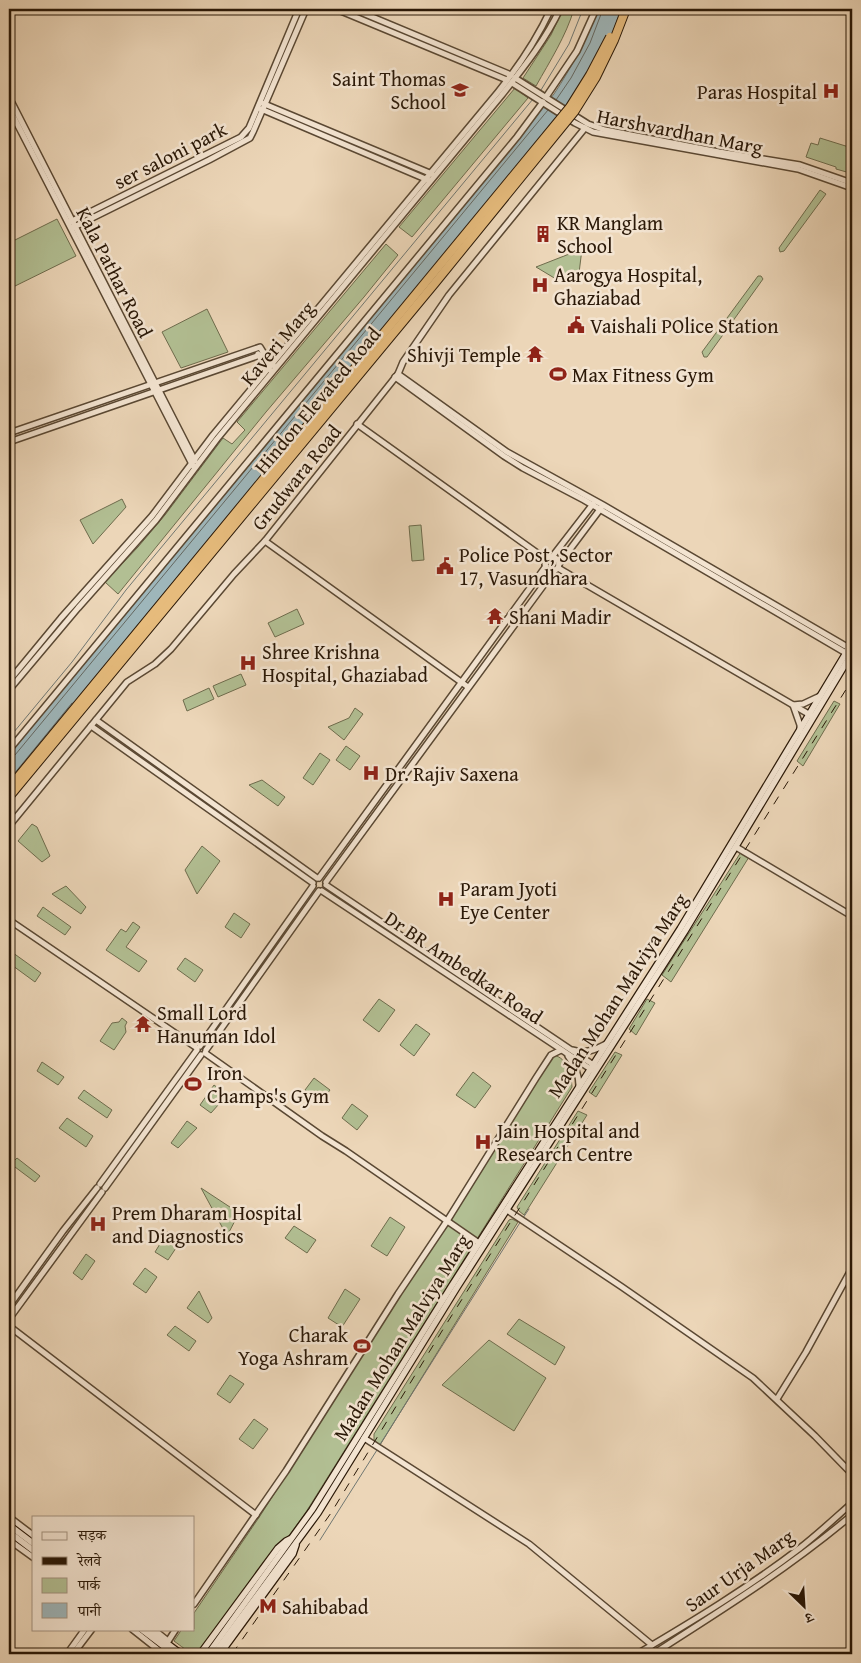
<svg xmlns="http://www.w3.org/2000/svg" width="861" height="1663" viewBox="0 0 861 1663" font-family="'Gentium Book Plus','Noto Serif Devanagari',serif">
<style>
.green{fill:#b2bf93;stroke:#6e6c4d}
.water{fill:#9eb6ba;stroke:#707772}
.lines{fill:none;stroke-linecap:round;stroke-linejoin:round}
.shore{stroke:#646760;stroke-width:1}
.stream{stroke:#707772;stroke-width:1}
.tertiary-casing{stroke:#5a4833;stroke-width:8}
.secondary-casing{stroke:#2a1807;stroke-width:8}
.tertiary{stroke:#f3e4d1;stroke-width:5}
.secondary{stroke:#f3e4d1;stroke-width:5.5}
.rail{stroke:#2a1807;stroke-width:1;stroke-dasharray:9 9;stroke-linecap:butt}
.motorway-bridge-casing{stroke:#2a1807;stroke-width:10;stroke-linecap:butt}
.motorway-bridge{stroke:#e6bb7c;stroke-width:8}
.labels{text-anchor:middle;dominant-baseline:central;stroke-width:5;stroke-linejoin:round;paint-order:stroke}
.poi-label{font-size:20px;fill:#2a1807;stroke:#f3e4d1;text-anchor:start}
.street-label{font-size:20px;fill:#2a1807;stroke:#f3e4d1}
</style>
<rect width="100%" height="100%" fill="#ecd6b8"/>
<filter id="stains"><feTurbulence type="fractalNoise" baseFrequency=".004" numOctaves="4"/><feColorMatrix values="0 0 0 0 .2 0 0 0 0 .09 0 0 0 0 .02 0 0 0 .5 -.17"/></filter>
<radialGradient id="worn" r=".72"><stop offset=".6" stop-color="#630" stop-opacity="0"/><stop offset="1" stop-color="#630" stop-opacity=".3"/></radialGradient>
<g class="green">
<path d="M563,9H574C566,36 550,61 536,86L523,78L551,35Z"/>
<polygon points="515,88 528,98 412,237 399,227"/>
<polygon points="820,138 852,148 852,167 850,173 836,169 836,167 806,157 811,143 818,145"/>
<polygon points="820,190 826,194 784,251 780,252 779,248"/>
<polygon points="57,219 76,256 9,289 9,243"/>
<polygon points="386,244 398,255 364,297 266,412 118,594 105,582 138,547 165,515 223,438 232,444 245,430 237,422"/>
<polygon points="582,249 578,281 561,282 536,267"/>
<polygon points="758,276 761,276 763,279 707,357 704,357 702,352"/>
<polygon points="207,309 228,352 181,368 162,332"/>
<polygon points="122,499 126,507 93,544 80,520"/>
<polygon points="421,525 424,560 412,561 409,526"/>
<polygon points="297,609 304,624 275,637 268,623"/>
<polygon points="241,674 246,685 218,697 213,686"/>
<polygon points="209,688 214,699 187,711 183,700"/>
<polygon points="834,701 840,704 803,766 797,761"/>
<polygon points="355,708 363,714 344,740 328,727 349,718"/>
<polygon points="346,746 360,756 350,770 336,760"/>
<polygon points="320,753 330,760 313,785 303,778"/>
<polygon points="262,780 285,797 278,806 249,785"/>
<polygon points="32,824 37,827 50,856 42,862 18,841"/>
<polygon points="202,846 220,861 197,894 185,870"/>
<polygon points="741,852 749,857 671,982 662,975"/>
<polygon points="66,886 86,907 81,914 52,894"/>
<polygon points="43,907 71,927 65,935 37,916"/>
<polygon points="234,913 250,924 241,938 225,927"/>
<polygon points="133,922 140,927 126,947 147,961 139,972 106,950 121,929 126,932"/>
<polygon points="9,950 41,973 35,982 9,963"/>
<polygon points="185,958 203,970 195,982 177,969"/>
<polygon points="379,999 395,1010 379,1032 363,1020"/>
<polygon points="647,999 655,1003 636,1035 629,1029"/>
<polygon points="122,1018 127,1022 125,1026 126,1032 114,1050 100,1041 112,1023 119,1022"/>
<polygon points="416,1024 430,1034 414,1056 400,1045"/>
<polygon points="615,1052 622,1055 596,1097 589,1092"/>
<path d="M554,1055C568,1059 571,1074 572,1087L306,1512L210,1646C193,1657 189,1652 174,1641L182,1629H194V1613L260,1516Z"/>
<polygon points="42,1062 64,1077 58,1085 37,1071"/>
<polygon points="473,1072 491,1086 475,1108 456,1095"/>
<polygon points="314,1078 330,1090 321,1102 305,1090"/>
<polygon points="214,1085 227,1095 211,1113 200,1105"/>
<polygon points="84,1090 112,1110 107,1118 78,1098"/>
<polygon points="352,1104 368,1116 357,1130 342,1118"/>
<polygon points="578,1111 587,1115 524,1215 519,1211 517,1207"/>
<polygon points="67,1118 93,1136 86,1147 59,1128"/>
<polygon points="187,1121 197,1128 178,1148 171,1143"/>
<polygon points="17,1158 40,1176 35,1182 11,1164"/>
<polygon points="201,1188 239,1213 227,1236"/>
<polygon points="390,1217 405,1227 387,1256 371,1246"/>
<polygon points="512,1219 518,1222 380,1445 374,1440 374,1434 509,1220"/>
<polygon points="294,1226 316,1240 307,1253 285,1238"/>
<polygon points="168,1231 176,1248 168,1260 155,1252"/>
<polygon points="86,1254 95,1261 82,1280 73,1273"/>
<polygon points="145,1268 157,1277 146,1293 133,1284"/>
<polygon points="345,1289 360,1299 342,1327 328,1318"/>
<polygon points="199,1291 212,1318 208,1323 187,1308"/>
<polygon points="519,1319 565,1347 555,1365 507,1334"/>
<polygon points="175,1326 196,1341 189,1351 167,1335"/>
<polygon points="489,1340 546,1378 514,1431 442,1385"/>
<polygon points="230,1375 244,1384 230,1403 217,1394"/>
<polygon points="254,1419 268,1429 253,1449 239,1439"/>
</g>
<path class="water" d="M599,9H621L612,35L578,100L9,787V754L314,387L554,94C572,67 586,39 599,9Z"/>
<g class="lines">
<g class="shore">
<polyline points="556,100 571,78 590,43 603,9"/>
<polyline points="9,757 15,755 548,110"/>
<polyline points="9,780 72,703"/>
</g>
<g class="stream">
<polyline points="541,90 569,44 583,9"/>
<polyline points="9,738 72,662 126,590 533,99"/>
<polyline points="523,1218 529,1209"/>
<polyline points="379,1446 521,1221"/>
<polyline points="320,1540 377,1450"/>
</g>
<g class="tertiary-casing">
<g id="tertiary">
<polyline points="336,9 507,80"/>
<polyline points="353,9 511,75"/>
<polyline points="515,78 588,124 605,130 719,152 800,165 852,183"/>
<polyline points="512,83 575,123 593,132 798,169 852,188"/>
<polyline points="9,97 195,461"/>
<polyline points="546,97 577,51 596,9"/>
<polyline points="262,103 432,174"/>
<polyline points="9,108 193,466"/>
<polyline points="261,109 428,180"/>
<polyline points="70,222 241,137 249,128 299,9"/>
<polyline points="72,228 209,160 250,138 253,132 306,9"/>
<polyline points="258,354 264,364 271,371"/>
<polyline points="398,374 507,452 603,505 849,648"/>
<polyline points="395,377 504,456 523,468 584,500 846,653"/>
<polyline points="357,424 547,560"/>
<polyline points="9,433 260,347 268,360 274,366"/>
<polyline points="9,442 263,354"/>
<polyline points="265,541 468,687"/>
<polyline points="552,557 593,504"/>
<circle cx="552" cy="564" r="7"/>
<polyline points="559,564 601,508"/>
<polyline points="558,568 812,716"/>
<path d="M9,681L61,618L152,516L213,435L498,92C519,66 537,39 551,9"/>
<path d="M9,690L78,608L156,520L217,439L501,96C523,68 545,41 560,9"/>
<polyline points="96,720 317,878"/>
<polyline points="91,726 313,883"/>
<polyline points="800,731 800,725 793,705 803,704 820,696"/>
<polyline points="9,750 517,137 543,102"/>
<polyline points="9,826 127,682 155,664 171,649 234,574 265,541 398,374 403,362 449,295 585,128"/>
<polyline points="736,847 852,916"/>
<polyline points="319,878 546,566"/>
<polyline points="326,882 554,571"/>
<polyline points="326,885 595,1066"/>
<polyline points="322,891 592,1070"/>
<polyline points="9,920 197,1048"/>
<polyline points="200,1046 313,886"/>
<polyline points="206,1050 319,891"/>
<path d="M573,1050C585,1054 595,1050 606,1044"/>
<polyline points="205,1053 322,1136 346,1151 479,1243"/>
<path d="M568,1056C575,1065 579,1074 579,1086"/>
<polyline points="100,1184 197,1050"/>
<polyline points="105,1188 201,1055"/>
<polyline points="507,1210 622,1287 753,1378 815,1436 852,1474"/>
<polyline points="9,1306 63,1231 97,1188"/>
<polyline points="9,1319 102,1192"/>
<polyline points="9,1326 256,1515"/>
<polyline points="777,1399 806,1352 852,1268"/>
<polyline points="364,1438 529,1544 652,1645"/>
<polyline points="9,1517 34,1536"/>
<polyline points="9,1540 34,1558"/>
<polyline points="194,1604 286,1471 398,1294 447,1221 536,1078 551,1055 561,1050"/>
<polyline points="132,1629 161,1652 166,1654 171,1652"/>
<polyline points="153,1629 168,1641"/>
<polyline points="167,1643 176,1629"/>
<polyline points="67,1654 85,1629"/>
<polyline points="73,1654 92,1629"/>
<path d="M637,1654C693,1621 749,1587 800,1548C818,1534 835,1518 852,1503"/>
<path d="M653,1654C722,1610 789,1568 852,1515"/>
</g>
</g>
<g class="secondary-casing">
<g id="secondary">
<polyline points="9,1525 34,1544"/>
<polyline points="9,1532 34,1551"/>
<polyline points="141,1629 174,1654"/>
<polyline points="148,1629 181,1654"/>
<polyline points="177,1651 188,1654"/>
<polyline points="200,1654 278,1548 286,1541 290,1539"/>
<polyline points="208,1654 312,1510 451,1287 680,929 852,643"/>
<polyline points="214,1654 318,1513 456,1289 685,931 852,653"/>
<polyline points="220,1654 293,1554 296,1545"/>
</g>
</g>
<use href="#tertiary" class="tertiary"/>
<use href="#secondary" class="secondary"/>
<polyline class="rail" points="232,1654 331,1513 442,1331 852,680"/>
<g class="motorway-bridge-casing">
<g id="motorway-bridge">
<polyline points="9,788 570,107 590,75 610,37"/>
<polyline points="9,797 435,283 574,112 596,77 614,40 626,9"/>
</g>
</g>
<use href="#motorway-bridge" class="motorway-bridge"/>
</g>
<defs>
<g id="school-bare" transform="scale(1.35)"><path d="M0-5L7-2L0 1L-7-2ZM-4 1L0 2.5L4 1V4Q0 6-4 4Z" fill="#8f2418" stroke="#f3e4d1" stroke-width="2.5" paint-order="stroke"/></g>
<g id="hospital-bare" transform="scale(1.35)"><path d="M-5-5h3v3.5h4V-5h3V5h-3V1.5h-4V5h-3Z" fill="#8f2418" stroke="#f3e4d1" stroke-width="2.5" paint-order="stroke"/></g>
<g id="building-bare" transform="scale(1.35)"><path d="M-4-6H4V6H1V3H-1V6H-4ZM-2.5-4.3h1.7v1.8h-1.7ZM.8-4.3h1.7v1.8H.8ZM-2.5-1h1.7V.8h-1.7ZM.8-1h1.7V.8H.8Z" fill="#8f2418" stroke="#f3e4d1" stroke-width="2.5" paint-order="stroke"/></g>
<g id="civic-bare" transform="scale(1.35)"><path d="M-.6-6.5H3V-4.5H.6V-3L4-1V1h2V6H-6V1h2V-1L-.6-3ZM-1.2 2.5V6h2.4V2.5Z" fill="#8f2418" stroke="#f3e4d1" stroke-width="2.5" paint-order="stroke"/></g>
<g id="temple-bare" transform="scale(1.35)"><path d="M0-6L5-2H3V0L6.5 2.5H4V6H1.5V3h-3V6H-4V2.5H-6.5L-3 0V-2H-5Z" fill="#8f2418" stroke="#f3e4d1" stroke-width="2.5" paint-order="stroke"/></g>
<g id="stadium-bare" transform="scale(1.35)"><path d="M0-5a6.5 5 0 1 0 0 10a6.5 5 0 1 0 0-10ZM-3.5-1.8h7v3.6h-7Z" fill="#8f2418" stroke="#f3e4d1" stroke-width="2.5" paint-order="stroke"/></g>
<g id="metro-bare" transform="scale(1.35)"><path d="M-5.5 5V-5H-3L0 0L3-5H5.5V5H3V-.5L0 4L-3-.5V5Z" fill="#8f2418" stroke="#f3e4d1" stroke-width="2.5" paint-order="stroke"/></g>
</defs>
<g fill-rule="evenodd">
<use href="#school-bare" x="460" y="90"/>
<use href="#hospital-bare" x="831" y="91"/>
<use href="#building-bare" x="543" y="234"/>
<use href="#hospital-bare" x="540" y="285"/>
<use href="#civic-bare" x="576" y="325"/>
<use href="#temple-bare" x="535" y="354"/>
<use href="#stadium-bare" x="558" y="374"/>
<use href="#civic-bare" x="445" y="566"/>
<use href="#temple-bare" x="495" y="616"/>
<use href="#hospital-bare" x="248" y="663"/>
<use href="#hospital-bare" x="371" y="773"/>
<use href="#hospital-bare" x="446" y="899"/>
<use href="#temple-bare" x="143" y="1024"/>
<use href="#stadium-bare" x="193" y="1084"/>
<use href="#hospital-bare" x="483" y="1142"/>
<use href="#hospital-bare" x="98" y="1224"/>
<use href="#stadium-bare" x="362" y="1346"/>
<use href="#metro-bare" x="268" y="1606"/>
</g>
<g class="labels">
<g class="poi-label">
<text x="446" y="78" text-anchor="end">Saint Thomas<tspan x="446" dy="23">School</tspan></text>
<text x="817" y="91" text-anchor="end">Paras Hospital</text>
<text x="557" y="222">KR Manglam<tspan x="557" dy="23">School</tspan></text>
<text x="554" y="274">Aarogya Hospital,<tspan x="554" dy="23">Ghaziabad</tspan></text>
<text x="590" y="325">Vaishali POlice Station</text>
<text x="521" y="354" text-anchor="end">Shivji Temple</text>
<text x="572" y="374">Max Fitness Gym</text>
<text x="459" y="554">Police Post, Sector<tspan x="459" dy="23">17, Vasundhara</tspan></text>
<text x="509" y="616">Shani Madir</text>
<text x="262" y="651">Shree Krishna<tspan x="262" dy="23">Hospital, Ghaziabad</tspan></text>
<text x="385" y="773">Dr. Rajiv Saxena</text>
<text x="460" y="888">Param Jyoti<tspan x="460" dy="23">Eye Center</tspan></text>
<text x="157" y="1012">Small Lord<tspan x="157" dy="23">Hanuman Idol</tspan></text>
<text x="207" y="1072">Iron<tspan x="207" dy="23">Champs's Gym</tspan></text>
<text x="497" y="1130">Jain Hospital and<tspan x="497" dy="23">Research Centre</tspan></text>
<text x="112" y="1212">Prem Dharam Hospital<tspan x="112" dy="23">and Diagnostics</tspan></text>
<text x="348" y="1334" text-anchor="end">Charak<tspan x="348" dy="23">Yoga Ashram</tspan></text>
<text x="282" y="1606">Sahibabad</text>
</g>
<g class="street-label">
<text transform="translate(680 131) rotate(11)">Harshvardhan Marg</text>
<text transform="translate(170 155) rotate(-27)">ser saloni park</text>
<text transform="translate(115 272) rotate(63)">Kala Pathar Road</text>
<text transform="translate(277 343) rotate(-50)">Kaveri Marg</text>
<text transform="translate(317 400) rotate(-50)">Hindon Elevated Road</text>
<text transform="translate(296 477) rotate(-51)">Grudwara Road</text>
<text transform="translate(464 967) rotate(34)">Dr BR Ambedkar Road</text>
<text transform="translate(617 995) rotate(-57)">Madan Mohan Malviya Marg</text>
<text transform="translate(401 1337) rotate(-58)">Madan Mohan Malviya Marg</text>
<text transform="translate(739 1570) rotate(-35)">Saur Urja Marg</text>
</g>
</g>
<rect width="861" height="1663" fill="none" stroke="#ecd6b8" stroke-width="30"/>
<rect x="10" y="10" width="841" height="1643" fill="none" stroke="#2a1807" stroke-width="2.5"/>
<rect x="15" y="15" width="831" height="1633" fill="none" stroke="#2a1807"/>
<rect x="32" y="1516" width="162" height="115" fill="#f3e4d1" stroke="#a39280"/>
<rect x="42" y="1532" width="25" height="8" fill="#f3e4d1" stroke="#a39280"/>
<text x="78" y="1540" font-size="15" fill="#2a1807">सड़क</text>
<rect x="42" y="1557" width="25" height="8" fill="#2a1807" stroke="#a39280"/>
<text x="78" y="1566" font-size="15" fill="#2a1807">रेलवे</text>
<rect x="42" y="1578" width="25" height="15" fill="#b2bf93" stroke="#a39280"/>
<text x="78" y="1590" font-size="15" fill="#2a1807">पार्क</text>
<rect x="42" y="1603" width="25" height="15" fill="#9eb6ba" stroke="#a39280"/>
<text x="78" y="1616" font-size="15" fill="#2a1807">पानी</text>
<g transform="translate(804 1606) rotate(155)" stroke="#f3e4d1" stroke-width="4" paint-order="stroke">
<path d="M0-4L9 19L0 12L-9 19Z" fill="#2a1807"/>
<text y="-8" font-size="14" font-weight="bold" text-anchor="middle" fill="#2a1807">उ</text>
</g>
<rect width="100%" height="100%" filter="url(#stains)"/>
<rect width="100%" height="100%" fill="url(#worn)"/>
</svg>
